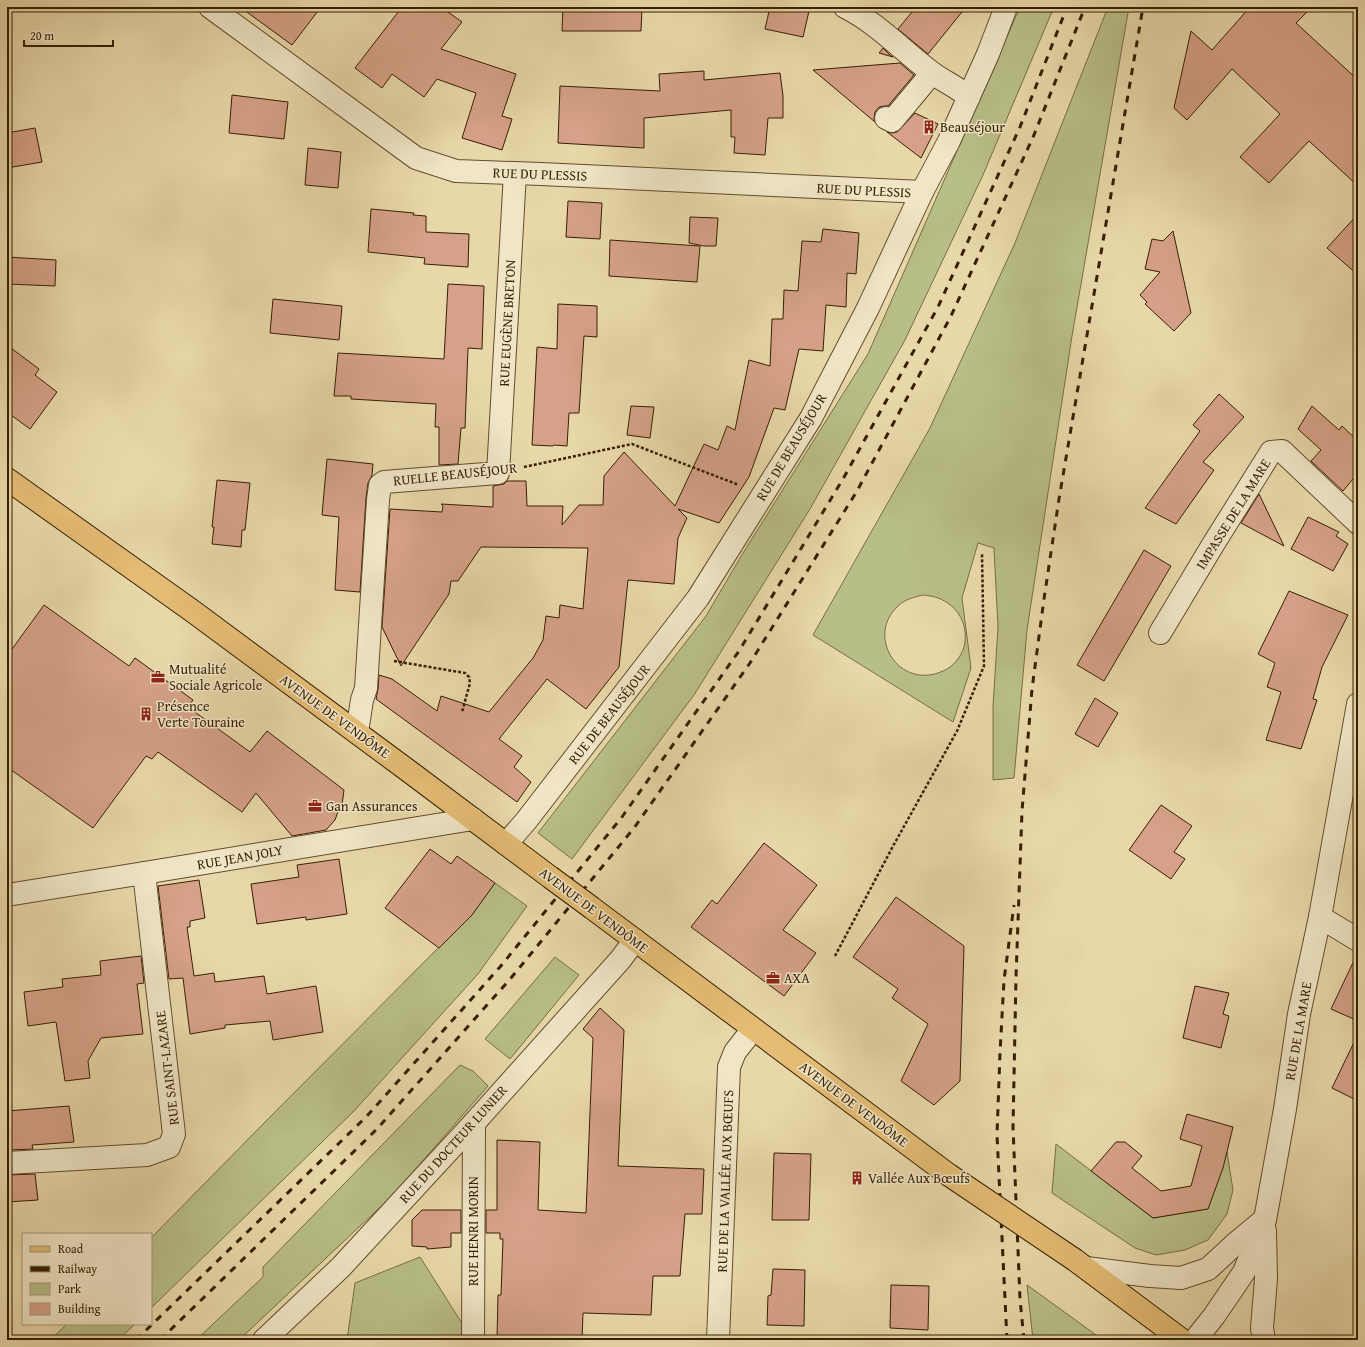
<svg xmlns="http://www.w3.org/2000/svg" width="1365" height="1347" viewBox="0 0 1365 1347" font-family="'Gentium Book Plus',serif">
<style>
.green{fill:#b8be87;stroke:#786e45;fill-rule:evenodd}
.building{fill:#d6a188;stroke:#371f03}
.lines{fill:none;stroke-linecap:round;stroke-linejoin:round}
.minor-casing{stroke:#634d2c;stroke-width:24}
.major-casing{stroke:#371f03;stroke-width:24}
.path{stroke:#371f03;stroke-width:2.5;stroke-dasharray:3 2;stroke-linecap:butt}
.minor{stroke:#f0e6c7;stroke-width:22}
.major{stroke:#e4bc74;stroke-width:22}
.rail{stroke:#371f03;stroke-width:3;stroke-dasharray:7 7;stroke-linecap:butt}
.major-bridge-casing{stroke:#371f03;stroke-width:24;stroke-linecap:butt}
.major-bridge{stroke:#e4bc74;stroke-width:22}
.labels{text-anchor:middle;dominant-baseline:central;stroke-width:3;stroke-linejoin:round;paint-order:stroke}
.poi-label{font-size:14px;fill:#371f03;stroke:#f0e6c7;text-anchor:start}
.street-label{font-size:14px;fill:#371f03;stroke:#f0e6c7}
</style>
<rect width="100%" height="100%" fill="#e8d8a9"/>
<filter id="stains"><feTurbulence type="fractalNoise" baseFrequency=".005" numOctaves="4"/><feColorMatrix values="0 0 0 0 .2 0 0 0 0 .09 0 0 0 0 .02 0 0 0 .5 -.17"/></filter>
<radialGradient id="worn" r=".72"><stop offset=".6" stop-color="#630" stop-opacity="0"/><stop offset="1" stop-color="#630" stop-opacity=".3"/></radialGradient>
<g class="green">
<polygon points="1020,7 1054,7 983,175 905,340 810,509 694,695 572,859 538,833 706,616 743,553 868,354"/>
<path d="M1108,7H1129L1072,336L1027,630L1014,778L993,780V706L998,627L994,548L978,543L962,598L971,668L953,722L813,635L930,428L1015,243ZM923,595C928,596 934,596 938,598C959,606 969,626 964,647C961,657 953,667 943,671C899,691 865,636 898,606C905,599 915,597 923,595Z"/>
<polygon points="495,883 527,906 478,974 354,1111 151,1308 151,1238 265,1122 472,914"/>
<polygon points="555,957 579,975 510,1059 485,1039"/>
<polygon points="460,1065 473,1071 488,1086 393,1195 239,1340 196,1340 263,1277 263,1267"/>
<polygon points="1056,1144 1153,1218 1208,1209 1227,1152 1233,1190 1227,1214 1208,1240 1185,1250 1156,1255 1135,1248 1052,1193"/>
<polygon points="420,1257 465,1328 465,1340 347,1340 355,1283"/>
<polygon points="1027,1285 1103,1340 1033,1340"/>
<polygon points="67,1324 135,1324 118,1340 50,1340"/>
</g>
<g class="building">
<polygon points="240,7 321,7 292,45"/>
<polygon points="402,7 441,7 462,22 441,49 516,74 502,116 512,119 502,150 462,138 476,93 437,79 424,97 392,74 382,88 355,68"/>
<polygon points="563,7 642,7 641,31 562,31"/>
<polygon points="770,7 793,7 809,11 803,37 765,29"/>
<polygon points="916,7 966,7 928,54 898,29"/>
<polygon points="1250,7 1312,7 1296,23 1358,80 1358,186 1309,141 1269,183 1240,157 1280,114 1232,69 1187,120 1174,108 1191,31 1212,50"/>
<polygon points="883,48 891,56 893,57 879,53"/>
<polygon points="900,63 914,75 888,106 885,106 879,107 875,112 874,118 875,122 813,70"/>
<polygon points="704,71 704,80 780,73 783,96 783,118 768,118 765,155 734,153 735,137 731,137 731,110 644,118 644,148 558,143 560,86 660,91 659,74"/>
<polygon points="232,95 288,102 284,139 229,133"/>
<polygon points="915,113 938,124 921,158 887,132 892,133 897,132"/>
<polygon points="35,128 42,162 7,168 7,133"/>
<polygon points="308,148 341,152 338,188 305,185"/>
<polygon points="568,201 602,203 600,239 566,237"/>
<polygon points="371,209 414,213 413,215 426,216 426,232 469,234 468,267 424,264 425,258 368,252"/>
<polygon points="1358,214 1358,275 1327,248"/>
<polygon points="690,217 718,218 716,246 704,246 689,243"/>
<polygon points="823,229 859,233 856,274 847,273 846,307 826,305 823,351 799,349 785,410 774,408 749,477 719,523 678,509 687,518 678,538 674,584 628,580 619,667 586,709 547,679 499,739 522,756 514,767 531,782 517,802 376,699 378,689 379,675 392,679 437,711 441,696 489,712 533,658 543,640 546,616 559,618 560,605 583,609 588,548 481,547 458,581 451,581 449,594 401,666 382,627 390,509 442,512 443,506 441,504 493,507 493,486 504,484 507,481 526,481 527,506 563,506 562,525 579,505 603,505 604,476 624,452 675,506 704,444 718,450 727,426 735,430 749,360 770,366 772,319 783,319 784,290 798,291 802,241 821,242"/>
<polygon points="1173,231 1191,313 1174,331 1145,304 1147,302 1140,295 1160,272 1145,269 1152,239 1163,241"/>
<polygon points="610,240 700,246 697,282 609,276"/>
<polygon points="7,257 56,260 55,286 7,284"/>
<polygon points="448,284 484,286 482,349 468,348 465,428 461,428 458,464 439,465 439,427 435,427 436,404 351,399 351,396 334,396 338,353 444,359"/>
<polygon points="273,299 342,306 339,340 270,333"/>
<polygon points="558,304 597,306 597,337 584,336 579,413 569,413 567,446 554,445 553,446 532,445 537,347 557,349"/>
<polygon points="7,345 39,369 35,375 57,392 30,429 7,412"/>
<polygon points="1219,394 1244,417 1203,462 1214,470 1176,524 1145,508 1200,431 1193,425"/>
<polygon points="631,406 654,407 650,438 627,435"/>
<polygon points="1312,406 1339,430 1342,426 1358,441 1358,473 1343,491 1311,461 1321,450 1298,429"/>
<polygon points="327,459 373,464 372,475 368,483 366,498 360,592 335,590 339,517 322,515"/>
<polygon points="217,480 250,483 245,530 242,530 241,547 212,544 214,527 212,527"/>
<polygon points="1259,494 1284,546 1241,523"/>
<polygon points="1308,517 1339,532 1336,536 1348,544 1333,571 1291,549"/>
<polygon points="1144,550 1171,566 1104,681 1077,665"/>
<polygon points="1289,591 1348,615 1322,667 1313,699 1317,700 1301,749 1266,740 1281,692 1267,687 1275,663 1258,654"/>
<polygon points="44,605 129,666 135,658 193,700 188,707 250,752 267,731 344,790 342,805 340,806 335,820 326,830 292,836 256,793 242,812 158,752 152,759 146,756 93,828 7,767 7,656"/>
<polygon points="1095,698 1118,713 1098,747 1075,734"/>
<polygon points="1161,805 1192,826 1174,852 1185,859 1171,879 1129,850"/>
<polygon points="764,843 817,885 783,930 816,953 784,996 691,927 712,900 717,904"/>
<polygon points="430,849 451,864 457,856 495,883 472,915 439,948 385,908"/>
<polygon points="339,859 347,914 306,920 306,917 257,924 251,884 299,877 297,865"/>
<polygon points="199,880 205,918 190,921 190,927 187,927 194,976 214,973 215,982 264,976 267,994 316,986 323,1032 273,1040 270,1021 225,1025 225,1028 190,1034 183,978 169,979 158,886"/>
<polygon points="896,897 964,946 960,1081 934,1105 901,1081 928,1024 892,998 898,989 853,957"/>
<polygon points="1358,952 1358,1021 1331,1009"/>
<polygon points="141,956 144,983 137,984 143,1034 101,1038 88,1061 90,1078 65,1081 56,1022 28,1026 24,992 63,987 62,979 101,975 100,961"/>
<polygon points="1195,986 1229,993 1223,1014 1229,1016 1221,1048 1183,1038"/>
<polygon points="600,1008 624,1030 618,1166 704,1169 702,1214 685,1214 680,1276 653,1276 651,1315 583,1313 582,1340 497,1340 498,1295 501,1295 503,1239 500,1239 500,1233 486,1233 486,1210 497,1210 497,1140 540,1142 538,1210 586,1213 593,1038 583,1029"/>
<polygon points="1358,1034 1358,1101 1332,1088"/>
<polygon points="69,1106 74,1142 32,1145 33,1149 7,1150 7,1111"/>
<polygon points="1187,1114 1233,1127 1223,1168 1208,1209 1153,1218 1091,1171 1116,1142 1125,1142 1142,1156 1132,1168 1161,1191 1191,1186 1202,1146 1180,1139"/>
<polygon points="774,1153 811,1154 809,1220 772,1220"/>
<polygon points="35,1174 38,1200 7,1202 7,1175"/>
<polygon points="422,1210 461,1210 461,1233 451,1233 451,1247 427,1249 427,1247 412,1246 412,1220"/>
<polygon points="773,1269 805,1270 804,1326 767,1325 768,1296 771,1295"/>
<polygon points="891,1285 929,1286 928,1330 890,1328"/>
</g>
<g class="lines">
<g class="minor-casing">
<g id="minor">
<polyline points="210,7 416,158 456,171 541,174 922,192"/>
<path d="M845,7C877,23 902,50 931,72C943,81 957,87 969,97"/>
<polyline points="886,118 892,121 932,73"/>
<polyline points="1160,633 1214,543 1271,452 1282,451 1358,523"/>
<polyline points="357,732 362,700 366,688 378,500 380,485 384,482 498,473 515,173"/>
<polyline points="506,844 526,821 698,598 811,418 868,308 922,192 949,141 988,54 1006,7"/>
<polyline points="7,895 144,873 473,819"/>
<polyline points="1320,917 1358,940"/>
<polyline points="7,1163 147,1155 169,1147 174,1134 144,873"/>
<polyline points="1086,1268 1150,1276 1181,1278 1208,1269 1235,1244 1264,1220"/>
<polyline points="264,1340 341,1267 474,1123 620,960 635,940"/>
<polyline points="473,1340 474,1123"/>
<polyline points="718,1340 729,1067 735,1052 753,1029"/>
<polyline points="1195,1340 1214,1316 1244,1272 1265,1220 1285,1109 1299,1014 1320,917 1358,704"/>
<polyline points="1264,1340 1262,1328 1266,1279 1265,1231"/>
</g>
</g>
<g class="major-casing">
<g id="major">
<polyline points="7,479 191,610 410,772 550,877"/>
<polyline points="592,908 949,1175"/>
<polyline points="1075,1260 1182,1340"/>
</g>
</g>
<g class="path">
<polyline points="524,467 632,444 739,485"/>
<polyline points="394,661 465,673 469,677 470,683 462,712"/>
<polyline points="835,956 892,848 957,731 984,666 982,553"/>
</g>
<use href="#minor" class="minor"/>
<use href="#major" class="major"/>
<g class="rail">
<polyline points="136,1340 367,1116 500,967 622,817 739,651 843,479 938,307 1020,127 1067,7"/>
<polyline points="160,1340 377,1129 511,978 634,828 750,663 857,491 951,316 1034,135 1085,7"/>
<polyline points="1007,1340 997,1135 1000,1053 1004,980 1014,905"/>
<polyline points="1024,1340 1020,1299 1013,1127 1016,977 1022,811 1032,689 1044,599 1059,499 1143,7"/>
</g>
<g class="major-bridge-casing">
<g id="major-bridge">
<polyline points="550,877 592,908"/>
<polyline points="949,1175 1075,1260"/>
</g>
</g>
<use href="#major-bridge" class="major-bridge"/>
</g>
<defs>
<g id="building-bare" transform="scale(1.08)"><path d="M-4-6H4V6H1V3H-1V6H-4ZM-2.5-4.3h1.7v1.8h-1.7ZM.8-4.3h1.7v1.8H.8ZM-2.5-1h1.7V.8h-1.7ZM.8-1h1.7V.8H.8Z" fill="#8f2418" stroke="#f0e6c7" stroke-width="2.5" paint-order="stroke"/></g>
<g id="office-bare" transform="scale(1.08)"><path d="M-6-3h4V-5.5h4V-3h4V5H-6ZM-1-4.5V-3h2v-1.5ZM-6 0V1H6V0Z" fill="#8f2418" stroke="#f0e6c7" stroke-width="2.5" paint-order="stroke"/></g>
</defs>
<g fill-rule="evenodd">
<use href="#building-bare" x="929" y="127"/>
<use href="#office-bare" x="158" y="677"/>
<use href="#building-bare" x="146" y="714"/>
<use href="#office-bare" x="315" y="806"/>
<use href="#office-bare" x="773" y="978"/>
<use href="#building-bare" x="857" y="1178"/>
</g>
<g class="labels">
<g class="poi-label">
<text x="940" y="127">Beauséjour</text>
<text x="169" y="669">Mutualité<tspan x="169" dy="16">Sociale Agricole</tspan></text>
<text x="157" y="706">Présence<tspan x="157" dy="16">Verte Touraine</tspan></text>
<text x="326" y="806">Gan Assurances</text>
<text x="784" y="978">AXA</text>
<text x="868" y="1178">Vallée Aux Bœufs</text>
</g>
<g class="street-label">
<text transform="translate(540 174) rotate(2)">RUE DU PLESSIS</text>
<text transform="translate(864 190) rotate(3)">RUE DU PLESSIS</text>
<text transform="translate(507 323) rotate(-87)">RUE EUGÈNE BRETON</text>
<text transform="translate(791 447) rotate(-59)">RUE DE BEAUSÉJOUR</text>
<text transform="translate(455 474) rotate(-6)">RUELLE BEAUSÉJOUR</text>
<text transform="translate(1233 514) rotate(-58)">IMPASSE DE LA MARE</text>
<text transform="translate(609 714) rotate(-52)">RUE DE BEAUSÉJOUR</text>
<text transform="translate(335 716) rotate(36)">AVENUE DE VENDÔME</text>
<text transform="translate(240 857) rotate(-10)">RUE JEAN JOLY</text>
<text transform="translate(594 910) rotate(37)">AVENUE DE VENDÔME</text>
<text transform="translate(1298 1031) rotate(-80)">RUE DE LA MARE</text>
<text transform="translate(167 1068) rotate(-97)">RUE SAINT-LAZARE</text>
<text transform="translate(854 1104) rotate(37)">AVENUE DE VENDÔME</text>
<text transform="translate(453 1144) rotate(-48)">RUE DU DOCTEUR LUNIER</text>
<text transform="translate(725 1181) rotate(-88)">RUE DE LA VALLÉE AUX BŒUFS</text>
<text transform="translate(473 1231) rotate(-90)">RUE HENRI MORIN</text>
</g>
</g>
<rect width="1365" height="1347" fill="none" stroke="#e8d8a9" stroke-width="24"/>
<rect x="8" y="8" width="1349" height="1331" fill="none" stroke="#371f03" stroke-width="2"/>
<rect x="12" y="12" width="1341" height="1323" fill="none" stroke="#371f03"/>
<rect x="22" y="1233" width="130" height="92" fill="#f0e6c7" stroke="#a69679"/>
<rect x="30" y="1246" width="20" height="6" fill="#e4bc74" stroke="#a69679"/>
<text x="58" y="1253" font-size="12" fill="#371f03">Road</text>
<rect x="30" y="1266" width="20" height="6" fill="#371f03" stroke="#a69679"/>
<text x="58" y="1273" font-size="12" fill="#371f03">Railway</text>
<rect x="30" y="1283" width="20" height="12" fill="#b8be87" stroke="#a69679"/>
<text x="58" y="1293" font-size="12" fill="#371f03">Park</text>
<rect x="30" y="1303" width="20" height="12" fill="#d6a188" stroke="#a69679"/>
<text x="58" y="1313" font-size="12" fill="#371f03">Building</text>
<path d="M24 40v6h89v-6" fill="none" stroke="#371f03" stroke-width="2"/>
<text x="30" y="40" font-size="12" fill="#371f03" stroke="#f0e6c7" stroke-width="3" paint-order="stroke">20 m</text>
<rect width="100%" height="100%" filter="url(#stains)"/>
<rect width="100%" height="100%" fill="url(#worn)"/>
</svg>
